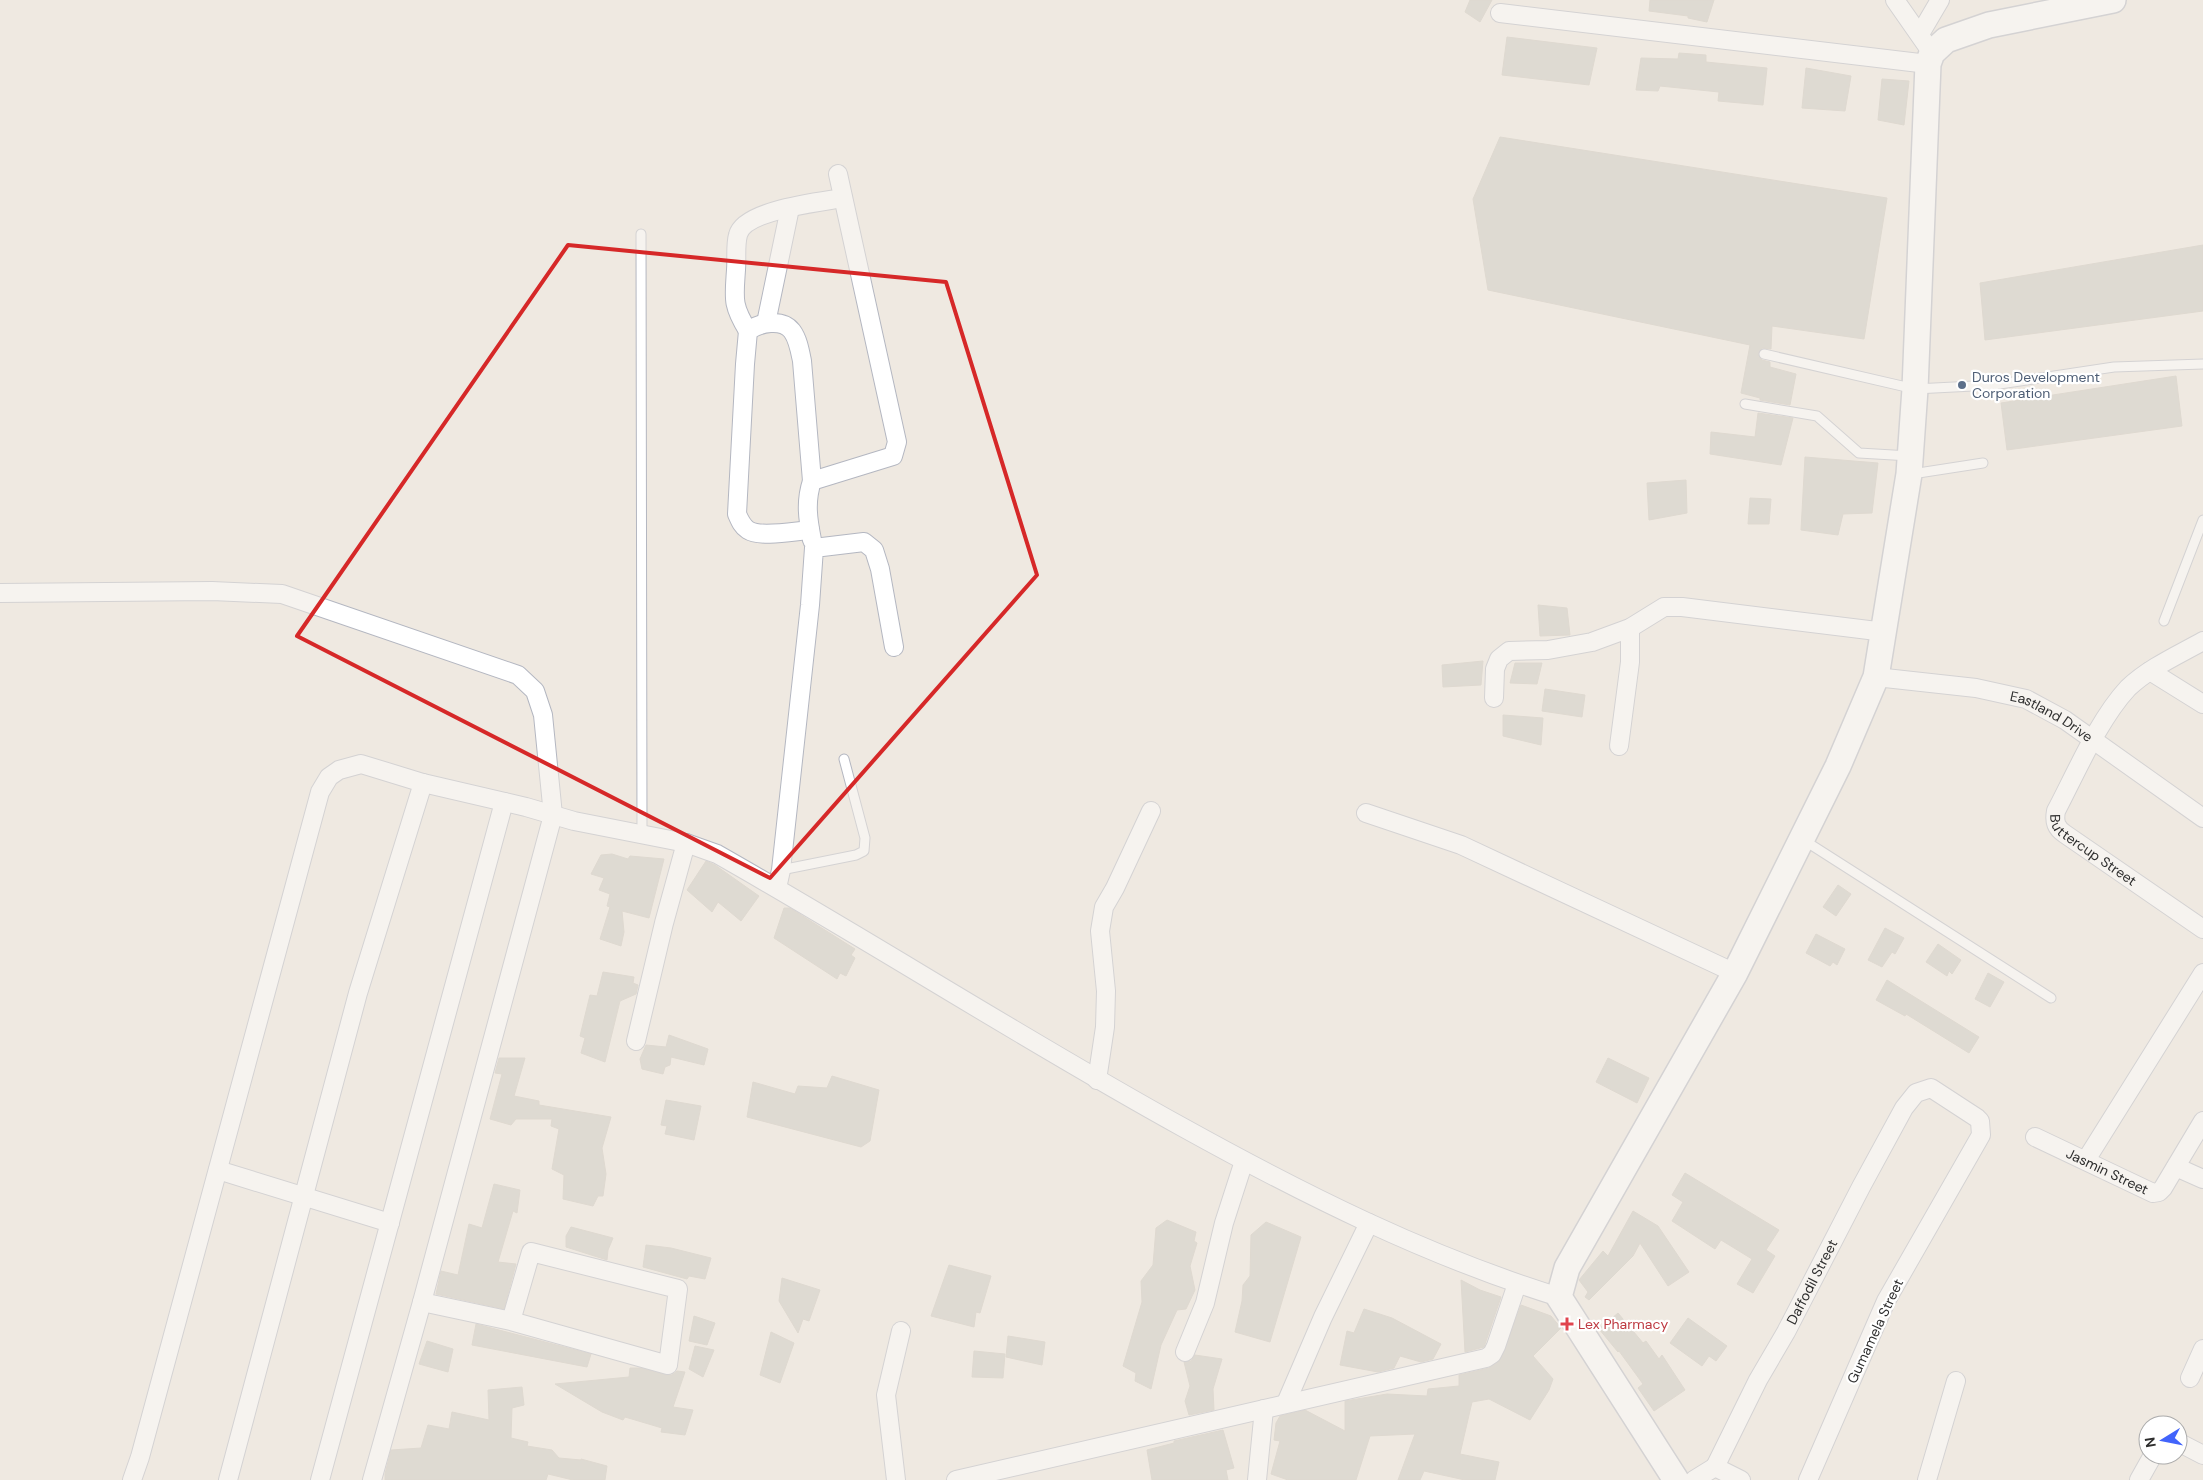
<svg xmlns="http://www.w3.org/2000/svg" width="2203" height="1480" viewBox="0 0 2203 1480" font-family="'DM Sans',sans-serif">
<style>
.building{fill:#cbc7bf;stroke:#cbc5ba}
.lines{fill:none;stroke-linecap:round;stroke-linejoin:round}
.lane-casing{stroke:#b4b7c1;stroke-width:11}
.street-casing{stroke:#b4b7c1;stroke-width:20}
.secondary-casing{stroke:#b4b7c1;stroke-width:28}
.lane{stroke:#fff;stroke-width:9}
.street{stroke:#fff;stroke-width:18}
.secondary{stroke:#fff;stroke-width:25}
.marked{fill:none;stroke:#d62828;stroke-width:4;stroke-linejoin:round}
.service-dot{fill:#5c6f8a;stroke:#fff;stroke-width:2}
.health-dot{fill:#e0444e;stroke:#fff;stroke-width:2}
.labels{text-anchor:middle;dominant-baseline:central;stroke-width:4.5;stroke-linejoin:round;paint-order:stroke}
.service-label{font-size:14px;fill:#4e5e75;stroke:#fff;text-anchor:start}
.street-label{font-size:14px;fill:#2e2e2e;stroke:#fff}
.health-label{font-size:14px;fill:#be3a42;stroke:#fff;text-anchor:start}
</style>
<rect width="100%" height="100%" fill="#efe9e1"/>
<g class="building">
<polygon points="1470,0 1492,0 1480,22 1465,12"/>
<polygon points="1650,0 1714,0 1707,22 1688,18 1688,16 1649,11"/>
<polygon points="1507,37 1597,48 1589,85 1502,75"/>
<polygon points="1679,53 1706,55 1706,62 1767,68 1763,105 1718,101 1719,92 1660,86 1658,91 1636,90 1641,58 1678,59"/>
<polygon points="1806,68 1851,76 1845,111 1802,108"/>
<polygon points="1882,79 1909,81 1904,125 1878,120"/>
<polygon points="1500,137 1887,198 1864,339 1772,326 1771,349 1762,348 1758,355 1762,360 1770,362 1770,367 1796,374 1790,405 1760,400 1760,398 1741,393 1750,345 1488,290 1473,199"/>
<polygon points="2203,245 2203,311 1985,340 1980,283"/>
<polygon points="2176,376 2182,426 2007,450 2001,403"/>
<polygon points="1758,413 1793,418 1781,465 1710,454 1711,432 1755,437"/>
<polygon points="1805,457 1878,463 1872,513 1843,514 1838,535 1801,530"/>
<polygon points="1686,480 1687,513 1649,520 1647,483"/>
<polygon points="1750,498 1771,499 1769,524 1748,524"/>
<polygon points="1538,605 1567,608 1570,635 1540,636"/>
<polygon points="1483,661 1481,685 1443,687 1442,665"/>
<polygon points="1515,663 1542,663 1537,684 1510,683"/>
<polygon points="1545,689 1585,695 1582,717 1542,711"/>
<polygon points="1503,715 1543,718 1541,745 1503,736"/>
<polygon points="612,854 628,859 630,856 664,859 649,918 622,911 624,932 621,946 600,939 610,907 607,906 610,894 599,890 604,878 591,874 601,855"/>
<polygon points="706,861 715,865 759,896 741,921 718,902 712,912 687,890"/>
<polygon points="1838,885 1851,894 1836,916 1823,907"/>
<polygon points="784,908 790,908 855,949 851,955 855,958 846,976 840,973 837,979 774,938"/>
<polygon points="1885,928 1904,938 1895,954 1892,952 1882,967 1868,960"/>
<polygon points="1816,934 1845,949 1837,965 1833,962 1830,966 1806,953"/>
<polygon points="1938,944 1961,960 1952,974 1949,971 1947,976 1926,962"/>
<polygon points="603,972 634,977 633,983 638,985 636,994 620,1001 605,1062 581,1053 585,1038 580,1036 590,995 597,996"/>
<polygon points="1988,973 2004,982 1990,1007 1975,999"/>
<polygon points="1887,980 1979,1037 1969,1053 1906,1014 1905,1016 1876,1000"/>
<polygon points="669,1035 708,1049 704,1065 671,1057 670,1065 665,1067 663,1074 642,1069 640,1059 646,1045 666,1047"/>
<polygon points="499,1058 525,1058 514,1096 539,1101 539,1105 611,1117 602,1148 606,1174 603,1196 598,1196 593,1206 563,1199 564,1175 552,1169 559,1129 551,1126 552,1119 516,1119 511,1125 490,1119 502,1074 495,1073"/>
<polygon points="1608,1058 1649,1078 1637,1103 1596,1082"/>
<polygon points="832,1076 879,1090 870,1141 861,1147 747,1117 753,1082 795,1094 798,1086 827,1088"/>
<polygon points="666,1100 701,1106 694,1140 665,1134 667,1126 661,1125"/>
<polygon points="1685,1173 1779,1230 1766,1250 1775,1256 1753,1293 1737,1284 1752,1259 1721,1240 1715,1249 1672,1221 1683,1202 1672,1195"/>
<polygon points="494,1184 520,1190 517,1213 513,1211 498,1262 516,1264 504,1309 436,1294 441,1271 458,1275 469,1224 482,1228"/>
<polygon points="1633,1211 1658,1226 1689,1272 1668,1286 1640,1243 1633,1256 1589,1300 1585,1297 1588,1292 1579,1280 1603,1251 1608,1256"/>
<polygon points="1167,1220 1196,1232 1194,1241 1197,1243 1190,1266 1195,1290 1186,1309 1177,1310 1161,1345 1151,1389 1135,1381 1136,1373 1123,1366 1142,1302 1141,1281 1153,1265 1156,1228"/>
<polygon points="1266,1222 1301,1237 1270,1342 1235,1332 1242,1301 1243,1285 1250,1276 1251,1235"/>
<polygon points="571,1227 613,1238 608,1250 607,1260 566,1247 566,1236"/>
<polygon points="646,1245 671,1248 711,1258 705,1279 689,1276 687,1279 643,1267"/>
<polygon points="949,1265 991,1276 980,1313 976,1312 974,1327 931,1316"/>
<polygon points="782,1278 820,1290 809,1321 803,1319 798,1333 779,1301"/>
<polygon points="1461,1280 1480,1290 1501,1297 1484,1347 1465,1352"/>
<polygon points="1521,1305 1551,1316 1561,1328 1533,1356 1553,1379 1549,1390 1530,1420 1489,1399 1472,1402 1460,1454 1499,1462 1495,1480 1465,1480 1424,1471 1420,1480 1398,1480 1415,1434 1370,1436 1356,1480 1288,1480 1271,1474 1280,1441 1274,1440 1276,1423 1280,1416 1305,1410 1345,1431 1345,1401 1387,1394 1427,1396 1428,1389 1459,1386 1459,1375 1489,1368 1501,1359"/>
<polygon points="1364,1309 1392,1318 1441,1344 1433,1359 1421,1362 1400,1356 1394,1368 1378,1372 1340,1365 1347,1331 1354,1333"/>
<polygon points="1618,1313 1643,1343 1646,1341 1659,1359 1662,1355 1685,1390 1654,1411 1638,1388 1643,1384 1619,1351 1618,1352 1599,1329"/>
<polygon points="694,1316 715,1323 707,1345 689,1341"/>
<polygon points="1688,1318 1727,1346 1716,1361 1709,1356 1702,1366 1670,1343"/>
<polygon points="476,1324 591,1354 587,1367 472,1345"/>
<polygon points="771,1332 794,1343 780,1383 760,1375"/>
<polygon points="1008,1336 1045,1342 1042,1365 1006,1357"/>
<polygon points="427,1341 453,1349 448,1372 419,1364"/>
<polygon points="695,1346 714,1350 703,1377 689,1369"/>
<polygon points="974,1351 1005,1354 1003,1378 972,1377"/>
<polygon points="1195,1355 1222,1359 1213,1389 1214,1410 1189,1415 1185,1401 1190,1386 1184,1362 1191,1361"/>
<polygon points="630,1368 641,1368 666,1375 672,1375 677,1371 685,1372 673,1407 693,1410 685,1435 661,1432 662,1428 625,1417 623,1420 602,1412 555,1384 629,1377"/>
<polygon points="522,1387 524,1405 512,1408 511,1438 528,1442 527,1446 552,1450 559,1458 581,1460 581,1459 607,1466 605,1480 573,1480 548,1474 546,1480 385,1480 385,1474 391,1450 421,1448 428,1425 449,1429 452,1412 489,1420 488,1390"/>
<polygon points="1223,1430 1234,1468 1226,1470 1228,1480 1152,1480 1147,1450 1174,1443 1174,1441"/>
</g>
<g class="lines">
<g class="lane-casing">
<g id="lane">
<polyline points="641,234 642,834"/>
<polyline points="1764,354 1915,389 1993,385 2114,367 2203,364"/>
<polyline points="1745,404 1817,416 1859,453 1910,456"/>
<polyline points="1912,474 1983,463"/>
<polyline points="2164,621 2203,520"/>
<polyline points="1802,839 2051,998"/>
<polyline points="781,870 856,855 864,851 865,838 844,759"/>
</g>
</g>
<g class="street-casing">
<g id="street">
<polyline points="1895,0 1932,53"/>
<polyline points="1500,13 1928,64"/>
<polyline points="1920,34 1940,0"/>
<polyline points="766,323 790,208"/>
<path d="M748,331C732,305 734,299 736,270C737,259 735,246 738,235C744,210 820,202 843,198"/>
<path d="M810,530C795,531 760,538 748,530C742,526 740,521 737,514L745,364L748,331C759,323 782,318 792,331C798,339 800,351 802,361L812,481"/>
<path d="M812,540C808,520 805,502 812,481L893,456L897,442L838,174"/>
<polyline points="0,593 212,591 282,594 518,675 535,691 543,715 553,815 422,1302 372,1480"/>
<path id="s1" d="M2203,641C2178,655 2149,668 2128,688C2099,719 2076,773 2056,811C2054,822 2056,828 2065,834L2203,929"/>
<polyline points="2150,671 2203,704"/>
<path id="s2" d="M1876,677L1976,688L2026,699L2065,720L2203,818"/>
<polyline points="1494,698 1495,669 1499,659 1509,651 1548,650 1592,642 1630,628 1664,607 1682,607 1885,632"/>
<polyline points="1619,746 1630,662 1630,628"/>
<polyline points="1366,813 1461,845 1735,973"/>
<polyline points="777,888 781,870 810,605 814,548 864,542 874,550 880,569 894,647"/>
<polyline points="636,1041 664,923 686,843"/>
<polyline points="1097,1080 1105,1027 1106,991 1100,931 1104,907 1115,888 1151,811"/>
<path id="s3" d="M2035,1137L2153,1193L2159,1192L2163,1188L2203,1121"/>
<polyline points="2086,1160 2203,973"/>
<polyline points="2176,1167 2203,1179"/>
<polyline points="218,1170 390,1223"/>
<polyline points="422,1302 511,1321 668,1365 678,1289 531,1252 511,1321"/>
<polyline points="1185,1352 1205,1303 1224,1223 1244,1161"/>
<polyline points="2190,1378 2203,1349"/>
<polyline points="1286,1403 1323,1317 1369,1223"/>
<polyline points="2178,1442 2203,1455"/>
<path id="s4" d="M1715,1467L1758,1380L1786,1332L1861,1187L1904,1108L1916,1093L1931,1088L1977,1118L1980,1121L1981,1135L1886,1301L1808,1480"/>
<polyline points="1715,1467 1741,1480"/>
<path d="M132,1480L140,1457L320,792L329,777L339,770L361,764L423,783L526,807L574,821L686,843L717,854C874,943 1026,1041 1184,1128C1305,1195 1427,1256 1559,1297"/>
<polyline points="228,1480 358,993 423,783"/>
<polyline points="320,1480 504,802"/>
<polyline points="896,1480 886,1395 901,1331"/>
<polyline points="956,1480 1486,1358 1492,1354 1496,1346 1517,1284"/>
<polyline points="1257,1480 1264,1409"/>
<polyline points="1694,1480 1715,1467"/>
<polyline points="1927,1480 1956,1381"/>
<polyline points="2139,1480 2153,1455"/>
</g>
</g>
<g class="secondary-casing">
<polyline id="secondary" points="1676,1480 1559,1297 1567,1268 1735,973 1838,766 1876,677 1909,474 1915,389 1928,64 1932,53 1946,40 1989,25 2113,0"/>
</g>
<use href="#lane" class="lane"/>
<use href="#street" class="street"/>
<use href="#secondary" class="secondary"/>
</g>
<path d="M0 0H2203V1480H0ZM568,245L946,282L1037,575L770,878L297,636Z" fill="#efe9e1" fill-opacity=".55" fill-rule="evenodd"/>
<path class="marked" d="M568,245L946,282L1037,575L770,878L297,636Z"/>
<circle class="service-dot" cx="1962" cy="385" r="5"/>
<path class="health-dot" d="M1564.5 1316.5h5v5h5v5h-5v5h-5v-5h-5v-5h5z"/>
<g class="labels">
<g class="service-label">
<text x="1972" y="377">Duros Development<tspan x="1972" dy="16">Corporation</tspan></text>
</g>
<g class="street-label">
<text stroke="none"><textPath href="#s2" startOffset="182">Eastland Drive</textPath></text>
<text stroke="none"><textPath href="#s1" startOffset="289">Buttercup Street</textPath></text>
<text stroke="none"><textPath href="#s3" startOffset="80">Jasmin Street</textPath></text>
<text stroke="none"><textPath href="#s4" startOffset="209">Daffodil Street</textPath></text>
<text transform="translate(1875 1331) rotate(-65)">Gumamela Street</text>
</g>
<g class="health-label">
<text x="1578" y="1324">Lex Pharmacy</text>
</g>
</g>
<g transform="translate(2163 1440) rotate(260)"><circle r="24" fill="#ffffff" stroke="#ababab"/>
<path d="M0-4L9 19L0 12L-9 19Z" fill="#4264fb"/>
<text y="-8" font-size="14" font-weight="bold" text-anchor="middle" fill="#2e2e2e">N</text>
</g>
</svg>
